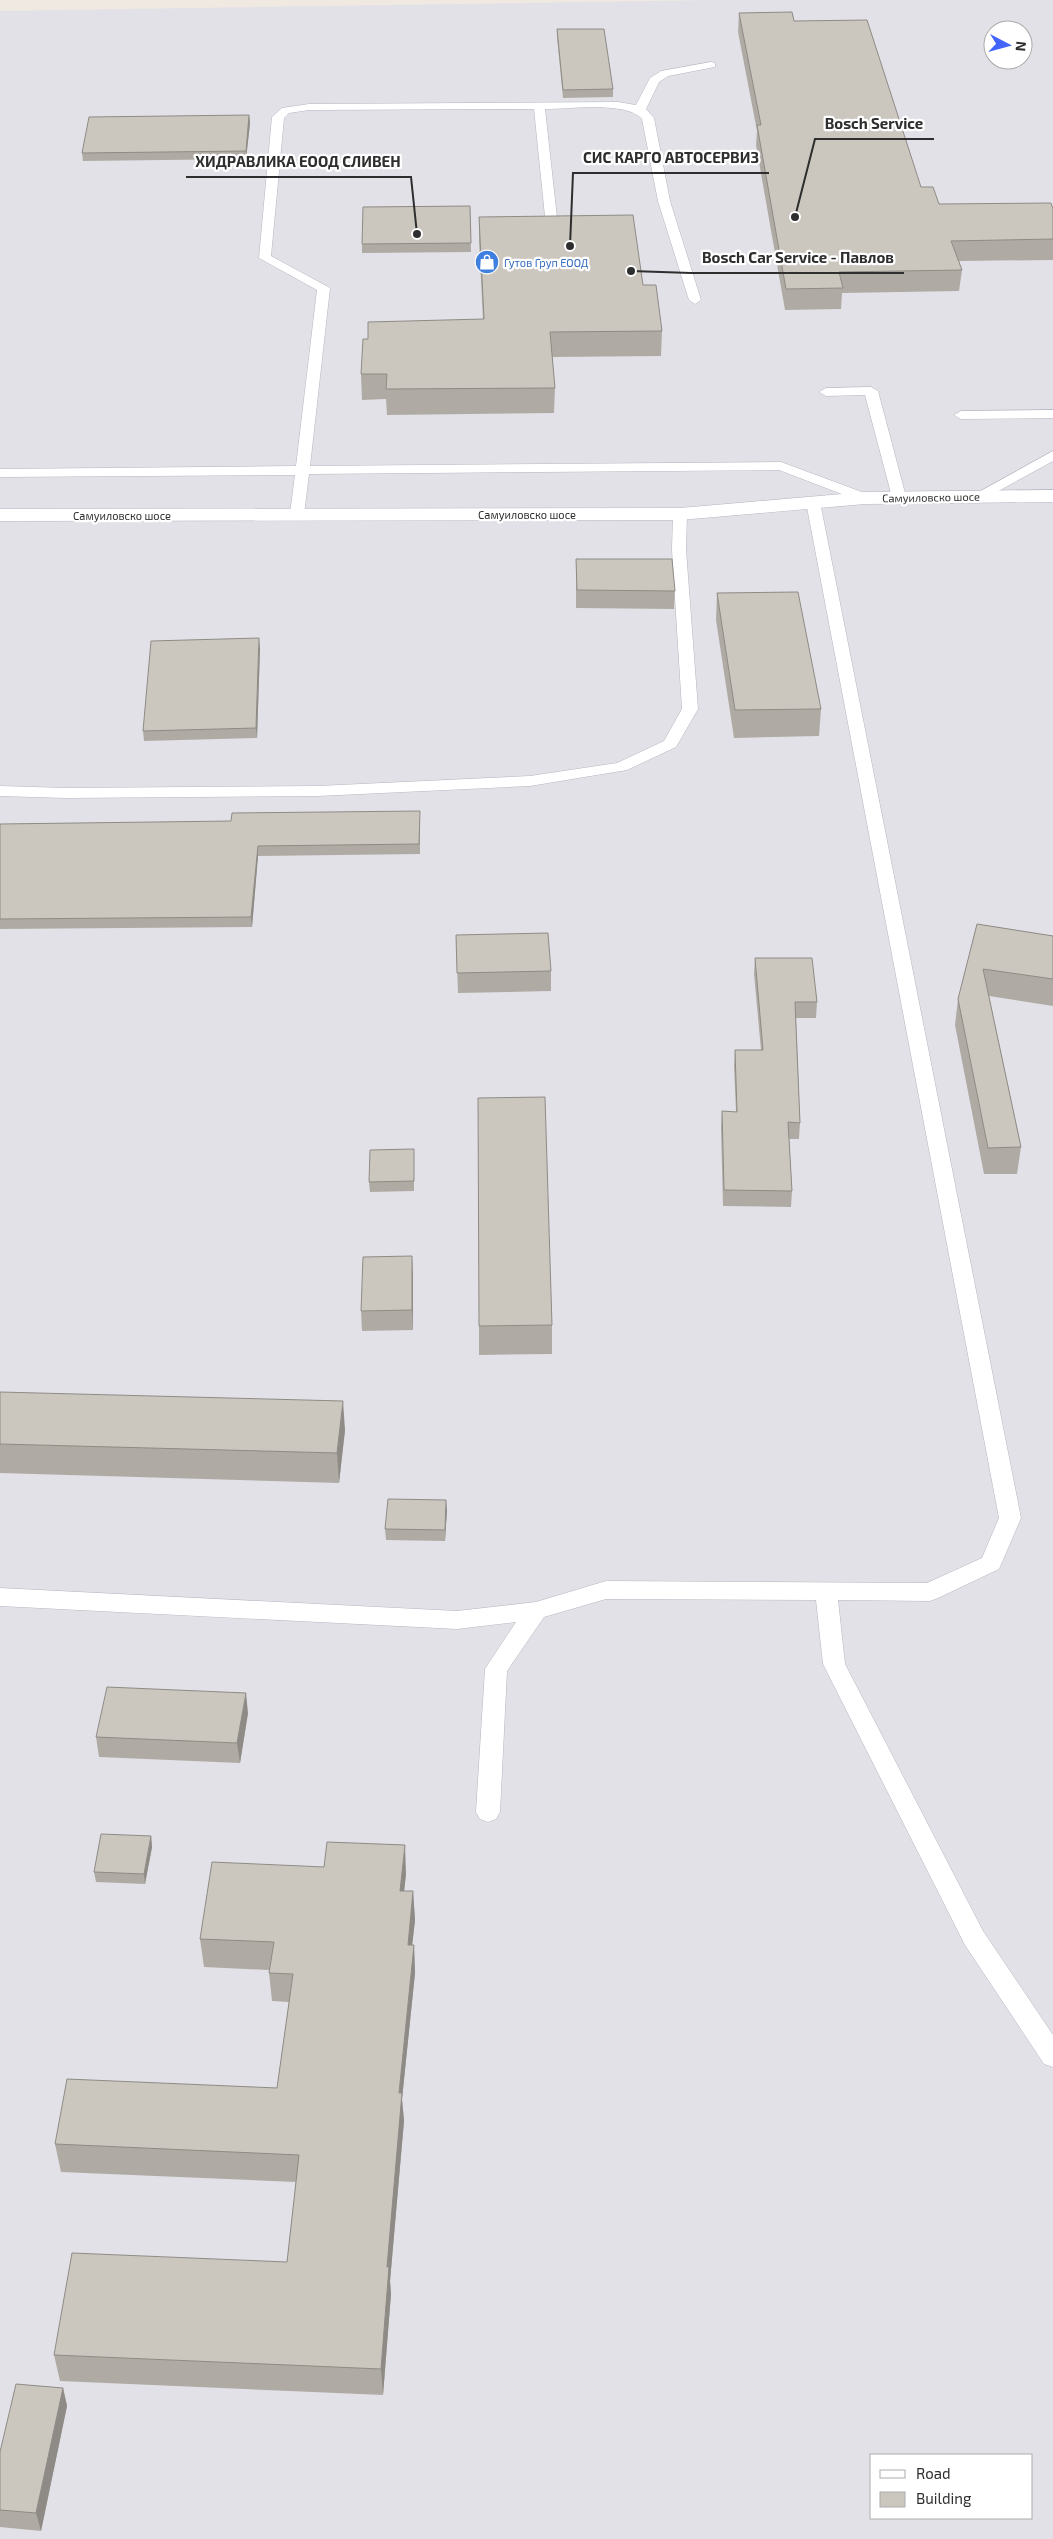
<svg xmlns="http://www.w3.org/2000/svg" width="1053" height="2539" viewBox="0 0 1053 2539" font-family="'Exo 2',sans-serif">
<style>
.industrial{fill:#e3e1e8;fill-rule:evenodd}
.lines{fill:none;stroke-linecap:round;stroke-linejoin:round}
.lane-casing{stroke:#b4b7c1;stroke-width:1}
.secondary-casing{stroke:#b4b7c1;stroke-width:1}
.lane{fill:#fff;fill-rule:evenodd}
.secondary{fill:#fff;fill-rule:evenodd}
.wall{fill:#afaba4}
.shaded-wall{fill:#8e8b86}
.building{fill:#cbc7bf;stroke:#8e8b86}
.labels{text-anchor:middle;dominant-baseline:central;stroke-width:4.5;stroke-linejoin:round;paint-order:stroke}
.far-shop-label{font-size:11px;fill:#366cbe;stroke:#fff;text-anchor:start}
.far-street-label{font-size:11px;fill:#2e2e2e;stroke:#fff}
.leader{fill:none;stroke:#2e2e2e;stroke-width:2}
.callout-dot{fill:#2e2e2e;stroke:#fff;stroke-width:2}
.callout-label{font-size:15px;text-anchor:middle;font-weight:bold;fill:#2e2e2e;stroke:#fff;stroke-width:4.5;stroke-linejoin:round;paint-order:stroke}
</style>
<rect width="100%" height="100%" fill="#efe9e1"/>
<path class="industrial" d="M713,0H1053V2539H0V11ZM993,30H1023V60H993ZM872,2455H1032V2518H872Z"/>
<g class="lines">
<g class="lane-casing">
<g id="lane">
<path d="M711,62L715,63V67L668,76L659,82L646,109L654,118L670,201L701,300L695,304L689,300L658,201L642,119C627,101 569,109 545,109L559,236L553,240L547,236L534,109L309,110L289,113L284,118L271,256L330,288L310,466L781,462L870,495L872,498L870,501H860L779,470L309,474L304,514L297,518L290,514L295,475L0,477V469L296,466L317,290L259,258L272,117L282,108L309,104L618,102L636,105L650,78L661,71Z"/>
<polygon points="871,387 878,391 906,497 904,500 899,501 892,497 865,395 826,396 819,392 826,388"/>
<polygon points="1053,410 1053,418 961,419 954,415 961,411"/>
<polygon points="1053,451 1053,461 982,500 977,501 970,497"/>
<polygon points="813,498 820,502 1021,1518 999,1569 938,1598 930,1601 838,1600 845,1664 983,1931 1053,2035 1053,2067 1044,2064 965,1945 823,1664 816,1600 606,1599 544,1617 507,1671 500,1812 496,1819 488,1822 480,1819 476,1812 485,1669 516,1622 457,1629 0,1606 0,1588 457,1611 536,1602 606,1581 927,1583 982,1558 999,1518 806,502"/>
<polygon points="680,510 687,514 686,550 698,709 676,747 627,770 530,786 318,796 66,798 0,796 0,786 66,788 318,786 530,776 617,763 664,741 682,709 672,550 673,514"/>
</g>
</g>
<g class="secondary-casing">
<polygon id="secondary" points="1053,490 1053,502 865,504 680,520 0,521 0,509 680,508 865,492"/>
</g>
<use href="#lane" class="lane"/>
<use href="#secondary" class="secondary"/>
</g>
<g class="wall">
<polygon points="739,13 794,21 921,187 939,204 1053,209 1053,260 959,261 962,270 959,291 842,293 841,309 785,310 756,145 757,131 738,32"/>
<polygon points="557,29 613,89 613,97 563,98 557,37"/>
<polygon points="249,115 250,123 246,159 83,161 82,153"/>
<polygon points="470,206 471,252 362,253 362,244"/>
<polygon points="479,217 643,285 662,331 661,356 552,357 555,388 554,413 387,415 386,399 362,400 361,374 368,339 483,319 479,241"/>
<polygon points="576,559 675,591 674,609 576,608"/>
<polygon points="717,593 821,709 819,736 734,738 716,620"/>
<polygon points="260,648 257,738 144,741 143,731"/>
<polygon points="420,821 420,854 258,856 252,927 0,929 0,824"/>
<polygon points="977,924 1053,936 1053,1006 989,996 1021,1147 1017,1174 984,1174 955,1025 958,999"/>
<polygon points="456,935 551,971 551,991 458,993"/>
<polygon points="755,958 817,1002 816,1018 796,1018 800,1123 799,1139 789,1139 792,1191 791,1207 723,1206 721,1127 722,1111 736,1112 734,1066 735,1050 761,1050 754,974"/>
<polygon points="414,1159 414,1191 370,1192 369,1182"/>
<polygon points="413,1276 413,1330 362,1331 361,1311"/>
<polygon points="552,1325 552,1354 479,1355 479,1326"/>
<polygon points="0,1392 345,1430 339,1483 0,1473"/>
<polygon points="447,1510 445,1541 386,1540 385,1529"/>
<polygon points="248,1713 240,1763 99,1757 96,1737"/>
<polygon points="151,1836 152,1847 145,1884 96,1882 94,1872"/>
<polygon points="406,1874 404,1891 413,1891 415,1920 412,1945 414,1945 415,1973 402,2099 404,2121 390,2281 391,2294 383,2395 60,2381 54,2355 287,2262 296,2182 61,2172 55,2144 277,2088 289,2002 272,2001 269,1973 269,1970 204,1967 200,1939"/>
<polygon points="63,2388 67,2406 41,2531 0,2527 0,2452"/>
</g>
<g class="shaded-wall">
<polygon points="249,115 250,123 246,159 246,151"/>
<polygon points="259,638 260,648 257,738 256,728"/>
<polygon points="258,846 258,856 252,927 251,917"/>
<polygon points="412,1256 413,1276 413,1330 412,1310"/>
<polygon points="343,1401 345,1430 339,1483 337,1453"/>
<polygon points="446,1500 447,1510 445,1541 445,1530"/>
<polygon points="246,1693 248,1713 240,1763 237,1743"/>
<polygon points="151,1836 152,1847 145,1884 144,1874"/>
<polygon points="405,1845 406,1874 401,1919 400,1891"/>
<polygon points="413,1891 415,1920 409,1973 408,1945"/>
<polygon points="414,1945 415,1973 402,2099 404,2121 390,2281 391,2294 383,2395 381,2369 387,2267 399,2093"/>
<polygon points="63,2388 67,2406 41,2531 36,2513"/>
</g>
<g class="building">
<polygon points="792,12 794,21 867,20 921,187 933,187 939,204 1051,203 1053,209 1053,239 951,241 962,270 839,272 843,288 786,289 757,125 761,125 739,13"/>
<polygon points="557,29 604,29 613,89 563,90"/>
<polygon points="249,115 246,151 82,153 89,117"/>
<polygon points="470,206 471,243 362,244 363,207"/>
<polygon points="633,215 643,285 656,285 662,331 550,332 555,388 386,389 387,374 361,374 363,339 368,339 368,322 484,319 479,217"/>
<polygon points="576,559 672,559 675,591 577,590"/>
<polygon points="798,592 821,709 735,710 717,593"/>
<polygon points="259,638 256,728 143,731 151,641"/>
<polygon points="420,811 419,844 258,846 251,917 0,919 0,824 231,821 232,813"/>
<polygon points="977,924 1053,936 1053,979 983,969 1021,1147 988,1148 958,999"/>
<polygon points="548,933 551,971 457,973 456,935"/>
<polygon points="755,958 812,958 817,1002 795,1002 800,1123 788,1122 792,1191 724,1190 722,1111 737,1112 735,1050 763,1050"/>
<polygon points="545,1097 552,1325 479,1326 478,1098"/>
<polygon points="414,1149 414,1181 369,1182 370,1150"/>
<polygon points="412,1256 412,1310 361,1311 363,1257"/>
<polygon points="0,1392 343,1401 337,1453 0,1444"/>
<polygon points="388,1499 446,1500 445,1530 385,1529"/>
<polygon points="107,1687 246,1693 237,1743 96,1737"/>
<polygon points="101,1834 151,1836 144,1874 94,1872"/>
<polygon points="327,1842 405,1845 400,1891 413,1891 408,1945 414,1945 399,2093 402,2093 387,2267 389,2267 381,2369 54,2355 72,2253 287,2262 299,2155 55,2144 67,2079 277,2088 293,1974 269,1973 274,1942 200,1939 212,1862 324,1867"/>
<polygon points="16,2384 63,2388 36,2513 0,2510 0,2452"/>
</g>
<defs>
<g id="shop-disc" transform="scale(1.25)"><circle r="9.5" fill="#3f7fe0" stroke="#fff"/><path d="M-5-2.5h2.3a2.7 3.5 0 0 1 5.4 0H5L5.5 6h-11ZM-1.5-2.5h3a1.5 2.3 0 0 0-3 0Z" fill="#fff"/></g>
</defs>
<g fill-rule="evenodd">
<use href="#shop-disc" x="487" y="262"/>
</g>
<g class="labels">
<g class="far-shop-label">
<text x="504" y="262">Гутов Груп ЕООД</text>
</g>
<g class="far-street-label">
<text transform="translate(931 497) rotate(-1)">Самуиловско шосе</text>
<text x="527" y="514">Самуиловско шосе</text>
<text x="122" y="515">Самуиловско шосе</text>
</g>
</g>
<path class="leader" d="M795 217L815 139H934M570 246L573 173H769M417 234L411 177H186M631 271L691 273H904"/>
<g class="callout-dot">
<circle cx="795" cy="217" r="5"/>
<circle cx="570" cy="246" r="5"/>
<circle cx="417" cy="234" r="5"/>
<circle cx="631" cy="271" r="5"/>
</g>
<g class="callout-label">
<text x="874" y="129">Bosch Service</text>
<text x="671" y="163">СИС КАРГО АВТОСЕРВИЗ</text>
<text x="298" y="167">ХИДРАВЛИКА ЕООД СЛИВЕН</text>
<text x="798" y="263">Bosch Car Service - Павлов</text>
</g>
<rect x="870" y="2454" width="162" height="65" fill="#ffffff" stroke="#ababab"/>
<rect x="880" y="2470" width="25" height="8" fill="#ffffff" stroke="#ababab"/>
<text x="916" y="2479" font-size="15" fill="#2e2e2e">Road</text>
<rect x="880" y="2492" width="25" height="15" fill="#cbc7bf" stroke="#ababab"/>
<text x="916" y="2504" font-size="15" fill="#2e2e2e">Building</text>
<g transform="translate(1008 45) rotate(96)"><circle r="24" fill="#ffffff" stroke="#ababab"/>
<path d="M0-4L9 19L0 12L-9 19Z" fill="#4264fb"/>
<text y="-8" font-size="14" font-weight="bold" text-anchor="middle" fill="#2e2e2e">N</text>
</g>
</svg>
